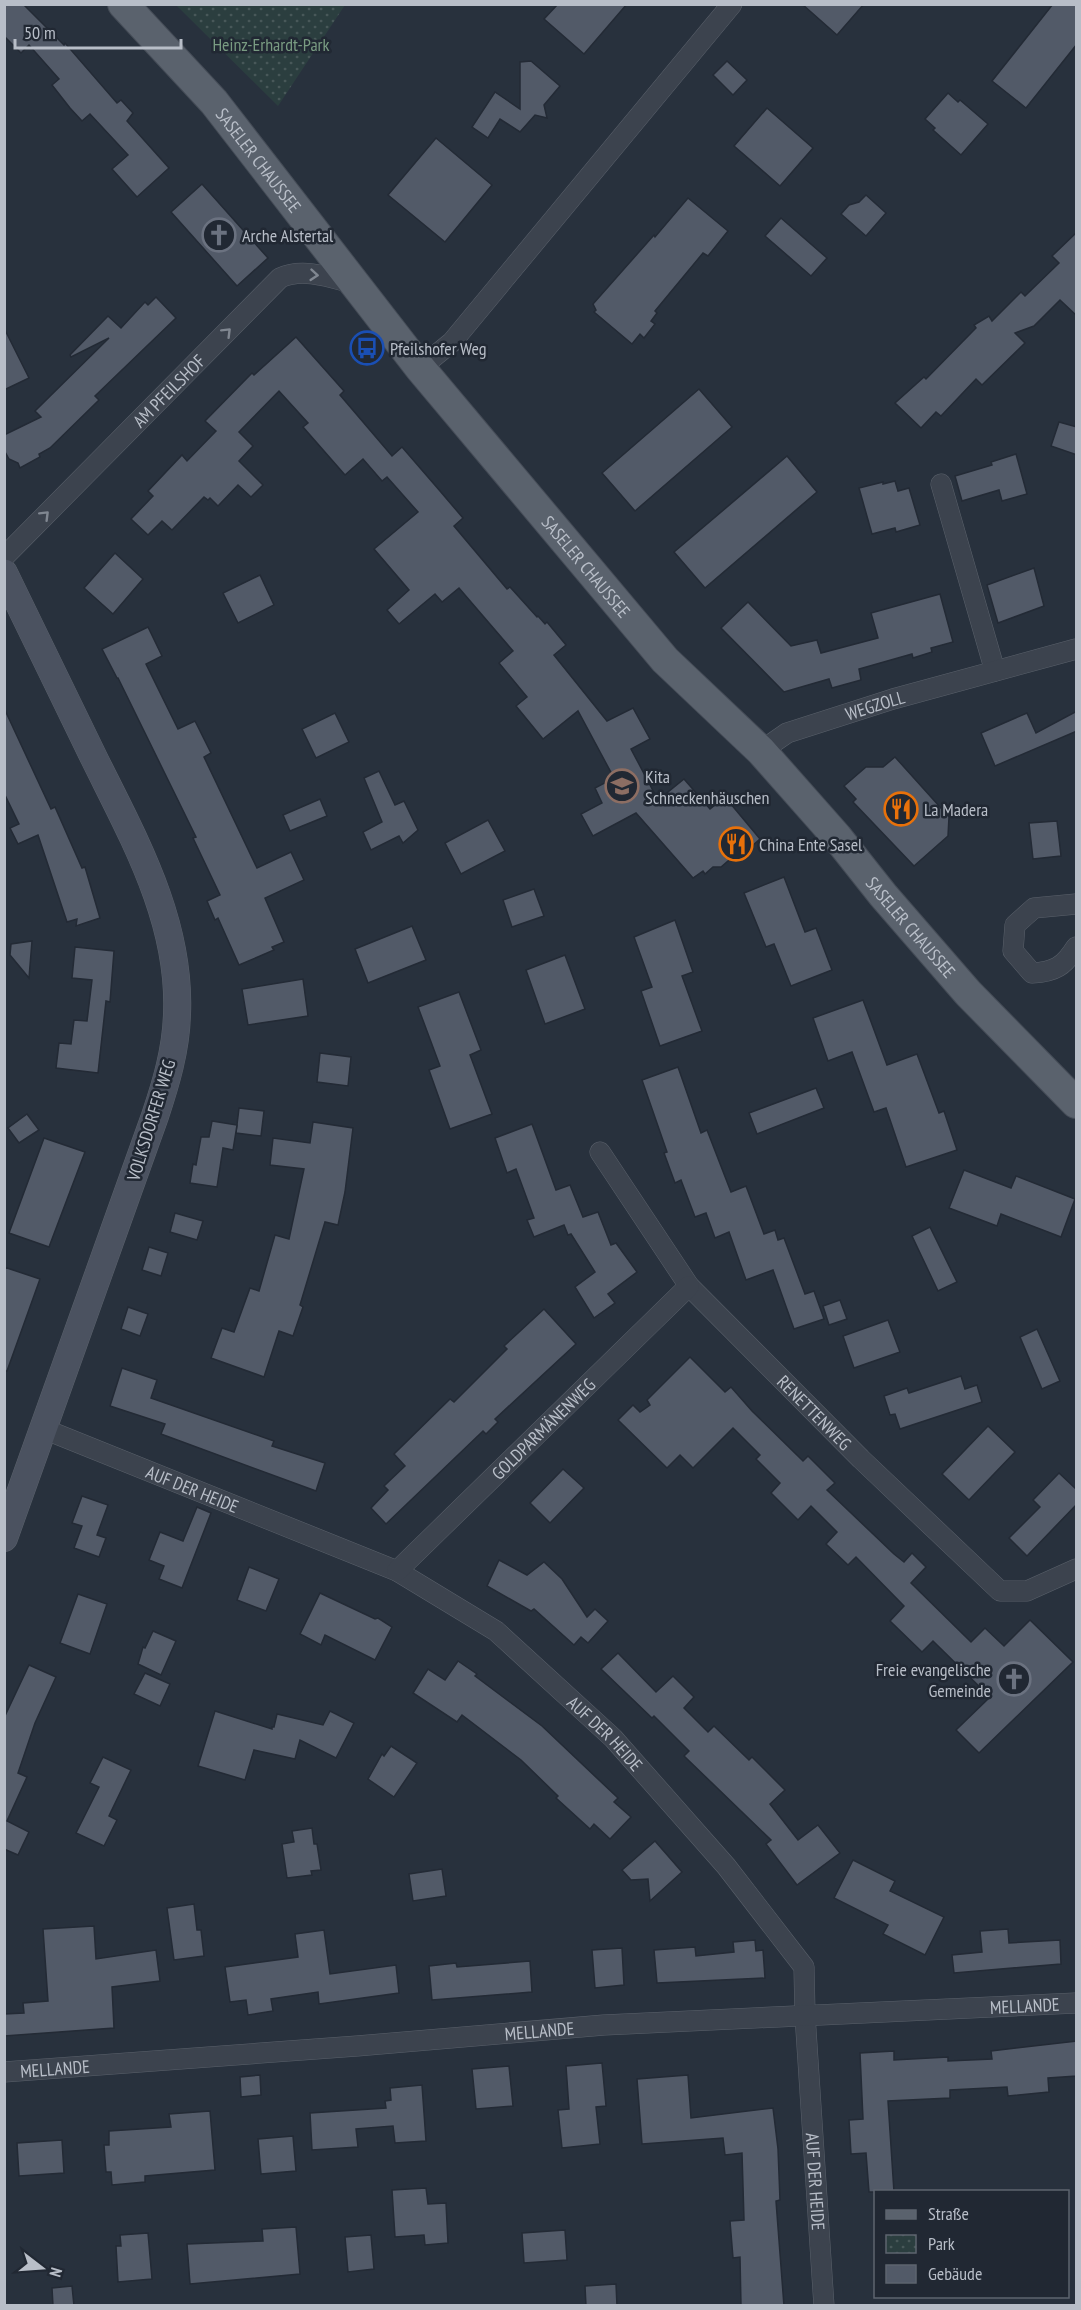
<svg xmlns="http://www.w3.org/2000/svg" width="1081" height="2310" viewBox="0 0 1081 2310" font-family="'PT Sans Narrow',sans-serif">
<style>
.park{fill:url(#park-dots)}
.building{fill:#525a68;stroke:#232a35;stroke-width:1.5}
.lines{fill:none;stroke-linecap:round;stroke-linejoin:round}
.street-casing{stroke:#5a616b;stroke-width:21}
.secondary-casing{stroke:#5a616b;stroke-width:28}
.primary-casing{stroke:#454c57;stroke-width:32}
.street{stroke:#3c434e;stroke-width:20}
.secondary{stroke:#4b5260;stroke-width:27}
.primary{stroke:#5a626d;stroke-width:30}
.oneway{stroke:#808791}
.labels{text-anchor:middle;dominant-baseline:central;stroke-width:5;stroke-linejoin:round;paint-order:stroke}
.park-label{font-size:18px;fill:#799b82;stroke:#212833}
.street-label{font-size:18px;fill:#b8bec8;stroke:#212833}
.poi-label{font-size:18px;fill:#b8bec8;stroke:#212833;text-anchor:start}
</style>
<defs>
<pattern id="park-dots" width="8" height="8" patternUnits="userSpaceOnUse" patternTransform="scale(1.5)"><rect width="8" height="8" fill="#2b3e3f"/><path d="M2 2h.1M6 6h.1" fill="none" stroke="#485859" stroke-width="1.8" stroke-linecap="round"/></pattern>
</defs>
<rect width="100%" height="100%" fill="#28313d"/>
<polygon class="park" points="176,5 345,5 278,106"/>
<g class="building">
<polygon points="4,4 23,4 64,45 65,43 117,103 121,100 133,113 127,121 169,168 137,197 112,169 128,155 90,114 82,121 70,108 52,85 59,79 29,45 21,53 4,36"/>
<polygon points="558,4 627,4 584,54 544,19"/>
<polygon points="802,4 864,4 837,35"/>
<polygon points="1053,4 1077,4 1077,44 1026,108 992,81"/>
<polygon points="531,61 560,86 544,105 547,118 535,115 520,132 500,119 488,138 472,127 495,92 520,109 520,62"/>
<polygon points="727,61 747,80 733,95 713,75"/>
<polygon points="948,93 958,102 960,100 988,124 961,155 933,130 935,128 925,119"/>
<polygon points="767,108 813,148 780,186 734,146"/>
<polygon points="436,138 492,185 445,242 388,195"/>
<polygon points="202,184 268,258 237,286 171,212"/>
<polygon points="866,195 886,213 866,236 841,214 849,205 859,202"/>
<polygon points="688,198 728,231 708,256 703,253 655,311 657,313 651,321 655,324 644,338 640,334 632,344 594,312 596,310 593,304 654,235 655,237"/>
<polygon points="781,218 827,258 811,276 765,236"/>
<polygon points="1077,232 1077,316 1060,300 1034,326 1015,333 1025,343 982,385 976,379 941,416 936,412 921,428 895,403 924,377 926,379 976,328 974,325 989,316 992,321 1021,292 1025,296 1059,263 1052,256"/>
<polygon points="156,297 176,318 95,396 99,400 50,448 39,454 40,457 20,468 18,463 9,459 4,450 4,435 41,417 35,411 109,338 71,357 70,355 108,316 121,328 145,302 148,305"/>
<polygon points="4,328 29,378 4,390"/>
<polygon points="296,337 344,391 340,395 392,456 402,447 440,491 463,518 454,526 507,589 510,587 537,617 538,616 545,624 547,622 566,645 554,655 607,721 633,708 650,739 631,749 658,800 684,779 710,809 725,797 760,839 738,858 735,855 721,867 713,867 705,874 703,871 693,878 636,813 593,836 581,814 602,803 595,788 614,778 578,711 543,739 516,706 527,697 499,663 513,651 459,588 442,602 435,594 399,624 387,610 409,590 374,549 418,512 387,477 382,481 363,459 345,475 303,427 308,423 279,391 239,432 253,446 239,461 263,485 251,497 238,485 218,506 210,498 208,500 204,497 172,530 162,521 148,535 131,519 153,496 148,491 182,455 187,461 216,431 205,421 252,373 254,375"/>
<polygon points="699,389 732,427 635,511 602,473"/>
<polygon points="1059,422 1077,427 1077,455 1051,446"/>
<polygon points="1016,454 1027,494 1002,501 999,490 962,501 955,476 992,465 991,462"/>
<polygon points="787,456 817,492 705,588 674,552"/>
<polygon points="895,481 898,491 909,488 920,525 896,532 895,528 872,534 859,488 883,482 883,484"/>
<polygon points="115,553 143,579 113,614 84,588"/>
<polygon points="1034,568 1044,606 998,623 987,585"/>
<polygon points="260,575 274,605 238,623 223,593"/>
<polygon points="940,594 953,642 931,648 932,652 913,658 912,654 859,669 861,680 832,688 829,679 784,692 721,628 748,602 791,646 817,640 821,653 878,638 871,613"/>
<polygon points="148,627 162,656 146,664 178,729 195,721 211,753 204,757 257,868 291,852 304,880 265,898 284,942 272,947 274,950 239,965 218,918 215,920 207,901 220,895 193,838 196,837 118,678 117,678 102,649"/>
<polygon points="4,708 51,809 55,807 82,868 85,867 100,918 76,926 77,919 67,922 38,835 18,844 10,828 19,824 4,793"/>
<polygon points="1077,711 1077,731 995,766 981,733 1027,713 1036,733"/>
<polygon points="335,713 349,742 316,758 302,729"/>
<polygon points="895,757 949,817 948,836 914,866 853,802 856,799 844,786 866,767 883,767"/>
<polygon points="379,771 395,805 404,801 418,830 403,843 399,836 371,850 363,832 382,822 364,778"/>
<polygon points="320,799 327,816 290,831 283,815"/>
<polygon points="488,820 505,851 461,874 445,843"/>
<polygon points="1057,821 1061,856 1033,859 1029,823"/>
<polygon points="784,877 805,932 816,928 832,970 791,986 774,944 766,947 744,893"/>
<polygon points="534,889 544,916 512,927 503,900"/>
<polygon points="675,920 693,972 682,976 702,1031 660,1046 641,991 652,987 634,937"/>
<polygon points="412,926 426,960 368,983 355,949"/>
<polygon points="32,941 29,978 10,955 11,944"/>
<polygon points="75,947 114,951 110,1002 106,1001 98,1073 56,1068 59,1043 71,1044 74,1020 87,1021 92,980 72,978"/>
<polygon points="565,955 585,1009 545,1024 526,970"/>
<polygon points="303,979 308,1016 248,1025 242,989"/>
<polygon points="459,992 481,1050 470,1055 492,1114 450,1129 429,1070 440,1066 418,1007"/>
<polygon points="863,1000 887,1065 917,1054 939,1113 944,1111 957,1150 906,1167 886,1108 874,1112 852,1052 828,1061 813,1018"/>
<polygon points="320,1053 351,1057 348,1086 317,1082"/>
<polygon points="678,1067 701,1133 707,1130 731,1192 746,1186 764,1234 775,1230 778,1240 784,1238 805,1294 814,1291 824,1319 794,1329 773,1270 746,1280 729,1232 715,1238 706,1213 695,1217 681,1180 675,1183 664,1153 667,1152 642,1080"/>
<polygon points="816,1088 824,1108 757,1134 749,1113"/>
<polygon points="239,1108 264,1111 261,1136 236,1133"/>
<polygon points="27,1114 39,1130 19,1143 8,1128"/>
<polygon points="212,1121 237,1125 233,1150 223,1148 217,1187 190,1183 193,1164 196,1165 201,1137 209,1137"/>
<polygon points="313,1122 353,1128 345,1192 338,1225 325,1222 300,1305 303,1307 293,1336 279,1331 264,1377 211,1358 222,1328 234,1332 250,1288 259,1291 275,1235 289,1239 304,1169 270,1165 273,1138 310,1143"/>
<polygon points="532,1124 556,1190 570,1185 583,1217 598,1212 611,1245 616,1243 637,1272 608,1294 615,1303 594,1318 575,1287 595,1272 571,1234 568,1235 564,1225 534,1237 527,1220 534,1218 516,1169 507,1173 495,1138"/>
<polygon points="44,1138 85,1152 49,1247 9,1233"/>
<polygon points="964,1170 1011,1188 1016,1176 1075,1199 1061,1237 1001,1214 997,1226 949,1208"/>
<polygon points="175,1213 203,1221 197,1240 170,1232"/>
<polygon points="930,1227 957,1282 938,1291 912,1236"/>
<polygon points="149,1247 168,1253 161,1276 142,1270"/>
<polygon points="4,1267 40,1279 7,1371 4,1371"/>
<polygon points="840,1300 847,1319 829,1325 823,1306"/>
<polygon points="128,1307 148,1314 140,1336 121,1329"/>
<polygon points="544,1309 576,1344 495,1419 498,1422 486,1434 483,1431 386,1524 371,1508 388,1490 384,1486 405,1466 394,1454 450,1399 454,1402 507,1349 504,1346"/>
<polygon points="888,1320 900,1352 854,1368 843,1336"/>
<polygon points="1037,1329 1060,1381 1042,1389 1020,1337"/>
<polygon points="690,1357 725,1392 731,1387 752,1411 803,1461 808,1456 835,1483 827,1490 894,1554 904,1562 912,1553 926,1567 911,1583 971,1642 985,1628 1004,1646 1030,1620 1073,1662 979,1753 956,1730 990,1697 933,1641 922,1652 890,1621 904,1606 856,1557 848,1565 826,1544 837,1532 811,1506 798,1520 771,1493 780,1483 756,1459 760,1455 733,1428 693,1468 680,1455 667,1468 618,1420 633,1405 640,1412 650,1405 647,1400"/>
<polygon points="122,1368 157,1380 151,1398 274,1441 272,1446 325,1463 316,1491 161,1434 165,1424 110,1406"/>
<polygon points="961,1376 965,1389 977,1385 982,1402 900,1429 895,1414 890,1415 884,1396 907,1388 909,1393"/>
<polygon points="988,1426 1015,1452 969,1500 942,1474"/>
<polygon points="563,1469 584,1488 550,1523 530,1503"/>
<polygon points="1059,1473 1077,1490 1077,1504 1027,1556 1009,1538 1040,1507 1033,1500"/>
<polygon points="82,1496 108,1505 97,1535 106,1538 99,1557 74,1548 82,1526 72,1523"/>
<polygon points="197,1507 211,1513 182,1588 159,1579 164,1566 149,1560 160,1532 183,1541"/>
<polygon points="499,1560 527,1575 544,1562 562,1579 587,1617 595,1609 608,1621 588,1643 581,1637 574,1645 534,1609 531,1611 487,1586"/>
<polygon points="249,1567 279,1579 266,1611 237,1600"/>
<polygon points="320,1593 375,1619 378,1618 392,1627 375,1660 325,1635 321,1645 300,1634"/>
<polygon points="78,1594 107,1604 90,1654 60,1643"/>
<polygon points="153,1631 176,1641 161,1675 138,1664 143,1647 145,1648"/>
<polygon points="618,1653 656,1692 673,1676 694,1697 684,1708 708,1732 714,1726 749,1760 752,1757 785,1790 770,1804 798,1840 818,1825 840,1853 797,1885 766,1844 771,1840 684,1756 689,1751 654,1716 652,1718 601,1669"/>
<polygon points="458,1661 477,1674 475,1676 542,1726 618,1798 614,1802 631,1817 610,1839 594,1824 590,1829 556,1798 558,1796 521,1760 462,1715 457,1722 413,1693 428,1669 445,1680"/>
<polygon points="29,1665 56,1677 35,1723 18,1773 27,1777 7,1821 29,1832 18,1855 4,1849 4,1718"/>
<polygon points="145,1673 170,1684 160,1706 134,1694"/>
<polygon points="215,1711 272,1729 272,1727 274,1727 277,1714 323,1725 330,1711 354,1723 336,1758 300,1740 295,1759 254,1750 245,1780 198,1766"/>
<polygon points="391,1746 417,1763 394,1797 368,1779 382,1754 384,1756"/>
<polygon points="103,1757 131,1770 109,1816 117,1820 104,1846 76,1833 99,1787 90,1783"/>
<polygon points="312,1828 314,1844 317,1844 321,1870 311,1871 312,1875 287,1878 282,1844 294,1842 292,1831"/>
<polygon points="655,1841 682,1872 650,1901 648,1879 631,1880 622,1870"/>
<polygon points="853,1860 895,1881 890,1891 944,1917 925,1955 883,1934 888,1925 834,1898"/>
<polygon points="442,1869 446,1896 413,1901 409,1874"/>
<polygon points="194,1904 197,1930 201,1930 204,1956 174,1960 167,1908"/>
<polygon points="94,1926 96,1959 156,1950 160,1981 112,1987 114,2028 4,2036 4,2014 24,2013 23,2003 48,2001 43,1929"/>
<polygon points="1008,1929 1009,1943 1060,1940 1061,1964 954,1973 952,1955 982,1952 980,1931"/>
<polygon points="324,1930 330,1974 396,1965 399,1993 319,2004 318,1992 271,1999 273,2011 248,2015 246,2000 230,2002 225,1967 298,1957 295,1934"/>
<polygon points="755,1940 756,1951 763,1950 765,1978 657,1983 654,1950 695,1947 696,1956 734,1952 733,1942"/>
<polygon points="622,1948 624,1985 595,1988 592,1950"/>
<polygon points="530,1961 532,1992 432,2000 429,1966 456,1963 457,1967"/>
<polygon points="1077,2041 1077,2076 1048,2078 1049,2092 1008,2096 1007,2087 950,2090 950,2098 888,2101 894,2192 869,2192 866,2153 851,2154 849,2120 863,2119 860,2053 894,2051 894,2060 948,2057 948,2061 992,2059 991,2051"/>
<polygon points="602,2063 606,2106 596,2107 600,2144 562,2148 558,2110 569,2109 566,2066"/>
<polygon points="509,2066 513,2106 476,2109 472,2069"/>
<polygon points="260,2075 261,2095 241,2097 240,2077"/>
<polygon points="688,2075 691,2118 773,2108 778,2149 780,2200 776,2201 784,2306 741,2306 740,2257 733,2258 730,2221 744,2220 742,2153 725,2155 723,2138 642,2144 637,2079"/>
<polygon points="422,2085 426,2141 395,2143 393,2126 356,2129 358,2147 312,2150 310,2113 386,2108 385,2101 391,2100 390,2088"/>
<polygon points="210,2111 215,2170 145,2176 145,2182 112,2185 111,2172 106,2172 105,2159 104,2145 109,2145 109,2131 171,2127 169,2114"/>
<polygon points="293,2136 296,2171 261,2174 258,2139"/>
<polygon points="62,2140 64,2173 19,2176 17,2143"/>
<polygon points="426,2188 428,2204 446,2203 448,2243 425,2245 424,2235 395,2237 392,2190"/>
<polygon points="296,2227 300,2274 190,2284 187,2244 263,2241 262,2229"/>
<polygon points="565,2230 567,2260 524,2263 522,2233"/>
<polygon points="148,2233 152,2279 118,2282 116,2246 121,2246 120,2235"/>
<polygon points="371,2235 374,2269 348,2272 345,2237"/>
<polygon points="616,2284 617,2306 586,2306 585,2286"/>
<polygon points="72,2286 74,2306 53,2306 52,2288"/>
</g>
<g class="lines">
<g class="street-casing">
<g id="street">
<polyline points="420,368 452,342 732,4"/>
<polyline points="941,484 995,671"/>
<path id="s1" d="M4,557L280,278C303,267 332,278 355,284"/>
<path id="s2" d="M761,751L787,733L893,699L1076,649"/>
<path d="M1076,904L1034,908L1015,925L1013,951L1032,973C1055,972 1064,966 1076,947"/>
<path id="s3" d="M600,1152L689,1286L861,1459L1000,1591H1027L1076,1569"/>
<path id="s4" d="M44,1429L397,1571L496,1631L613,1738L726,1866L804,1967L805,2015L824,2306"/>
<path id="s5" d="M397,1571L689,1286"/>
<path id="s6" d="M4,2072L357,2046L604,2025L1076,2003"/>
</g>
</g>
<g class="secondary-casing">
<path id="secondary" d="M4,573C34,635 64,696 94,758C134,839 181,921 177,1014C176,1050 166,1083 155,1116L4,1538"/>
</g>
<g class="primary-casing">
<g id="primary">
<path id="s7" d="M123,4L214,102L420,368L665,660L761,751L837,837L883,895L968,993L1076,1103"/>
</g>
</g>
<use href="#street" class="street"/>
<use href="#secondary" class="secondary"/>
<use href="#primary" class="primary"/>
</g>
<defs><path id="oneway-chevron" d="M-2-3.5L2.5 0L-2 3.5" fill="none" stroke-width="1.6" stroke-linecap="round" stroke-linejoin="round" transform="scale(1.5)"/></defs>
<g class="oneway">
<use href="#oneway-chevron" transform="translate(314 275) rotate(5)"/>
<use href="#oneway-chevron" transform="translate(227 332) rotate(-45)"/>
<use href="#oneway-chevron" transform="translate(45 515) rotate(-45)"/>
</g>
<defs>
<g id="church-ring" transform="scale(1.725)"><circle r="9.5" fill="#212833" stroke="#6b7280" stroke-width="1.5"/><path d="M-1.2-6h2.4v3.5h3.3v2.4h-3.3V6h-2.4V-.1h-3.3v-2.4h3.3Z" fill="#6b7280"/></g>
<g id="bus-ring" transform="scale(1.725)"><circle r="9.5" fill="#212833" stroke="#1a4fb4" stroke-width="1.5"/><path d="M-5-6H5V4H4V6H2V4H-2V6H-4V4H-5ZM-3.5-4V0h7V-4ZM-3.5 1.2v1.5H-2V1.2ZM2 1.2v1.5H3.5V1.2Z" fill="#1a4fb4"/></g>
<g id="school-ring" transform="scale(1.725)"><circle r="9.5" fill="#212833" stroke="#8d6e63" stroke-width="1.5"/><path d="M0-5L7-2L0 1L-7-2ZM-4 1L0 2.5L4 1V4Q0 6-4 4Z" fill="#8d6e63"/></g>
<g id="restaurant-ring" transform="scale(1.725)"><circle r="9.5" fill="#212833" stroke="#e8710a" stroke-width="1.5"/><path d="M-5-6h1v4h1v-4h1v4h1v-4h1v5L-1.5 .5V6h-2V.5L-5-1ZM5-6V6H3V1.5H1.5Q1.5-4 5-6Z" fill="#e8710a"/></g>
</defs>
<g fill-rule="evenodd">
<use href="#church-ring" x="219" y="235"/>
<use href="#bus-ring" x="367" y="348"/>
<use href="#school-ring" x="622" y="786"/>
<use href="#restaurant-ring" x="901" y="809"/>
<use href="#restaurant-ring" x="736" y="844"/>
<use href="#church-ring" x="1014" y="1679"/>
</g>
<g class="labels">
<g class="park-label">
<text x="271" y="44">Heinz-Erhardt-Park</text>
</g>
<g class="street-label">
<text stroke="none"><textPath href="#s7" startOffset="207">SASELER CHAUSSEE</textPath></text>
<text stroke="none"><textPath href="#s1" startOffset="234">AM PFEILSHOF</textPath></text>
<text stroke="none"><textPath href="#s7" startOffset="729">SASELER CHAUSSEE</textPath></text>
<text stroke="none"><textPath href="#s2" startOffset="124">WEGZOLL</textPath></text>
<text stroke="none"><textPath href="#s7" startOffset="1215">SASELER CHAUSSEE</textPath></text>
<text transform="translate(151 1120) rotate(-73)">VOLKSDORFER WEG</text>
<text stroke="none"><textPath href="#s3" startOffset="339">RENETTENWEG</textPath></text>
<text stroke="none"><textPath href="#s5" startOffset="204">GOLDPARMÄNENWEG</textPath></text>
<text stroke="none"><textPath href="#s4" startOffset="160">AUF DER HEIDE</textPath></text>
<text stroke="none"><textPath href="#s4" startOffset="646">AUF DER HEIDE</textPath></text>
<text stroke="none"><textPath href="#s6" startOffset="1023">MELLANDE</textPath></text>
<text stroke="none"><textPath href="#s6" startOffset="537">MELLANDE</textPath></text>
<text stroke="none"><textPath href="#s6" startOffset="51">MELLANDE</textPath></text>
<text stroke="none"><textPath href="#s4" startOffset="1168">AUF DER HEIDE</textPath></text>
</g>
<g class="poi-label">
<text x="242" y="235">Arche Alstertal</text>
<text x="390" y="348">Pfeilshofer Weg</text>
<text x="645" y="776">Kita<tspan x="645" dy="21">Schneckenhäuschen</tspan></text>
<text x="924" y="809">La Madera</text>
<text x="759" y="844">China Ente Sasel</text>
<text x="991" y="1669" text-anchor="end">Freie evangelische<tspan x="991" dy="21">Gemeinde</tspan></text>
</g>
</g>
<rect width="1081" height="2310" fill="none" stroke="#b8bec8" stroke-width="12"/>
<rect x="874" y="2190" width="195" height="108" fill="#212833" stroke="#5d646f" stroke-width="1.5"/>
<rect x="886" y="2210" width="30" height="9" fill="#5a626d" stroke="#5d646f" stroke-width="1.5"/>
<text x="928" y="2220" font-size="18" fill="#b8bec8">Straße</text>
<rect x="886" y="2235" width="30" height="18" fill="url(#park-dots)" stroke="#5d646f" stroke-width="1.5"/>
<text x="928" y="2250" font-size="18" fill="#b8bec8">Park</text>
<rect x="886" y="2265" width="30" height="18" fill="#525a68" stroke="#5d646f" stroke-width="1.5"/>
<text x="928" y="2280" font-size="18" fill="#b8bec8">Gebäude</text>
<g transform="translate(42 2268) rotate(107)" stroke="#212833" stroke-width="4.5" paint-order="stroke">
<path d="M0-4.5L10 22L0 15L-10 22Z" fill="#b8bec8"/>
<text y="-9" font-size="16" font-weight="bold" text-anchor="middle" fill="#b8bec8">N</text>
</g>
<path d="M15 39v9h166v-9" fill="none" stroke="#b8bec8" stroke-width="3"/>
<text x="24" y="39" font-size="18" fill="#b8bec8" stroke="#212833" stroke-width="4.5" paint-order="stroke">50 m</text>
</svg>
